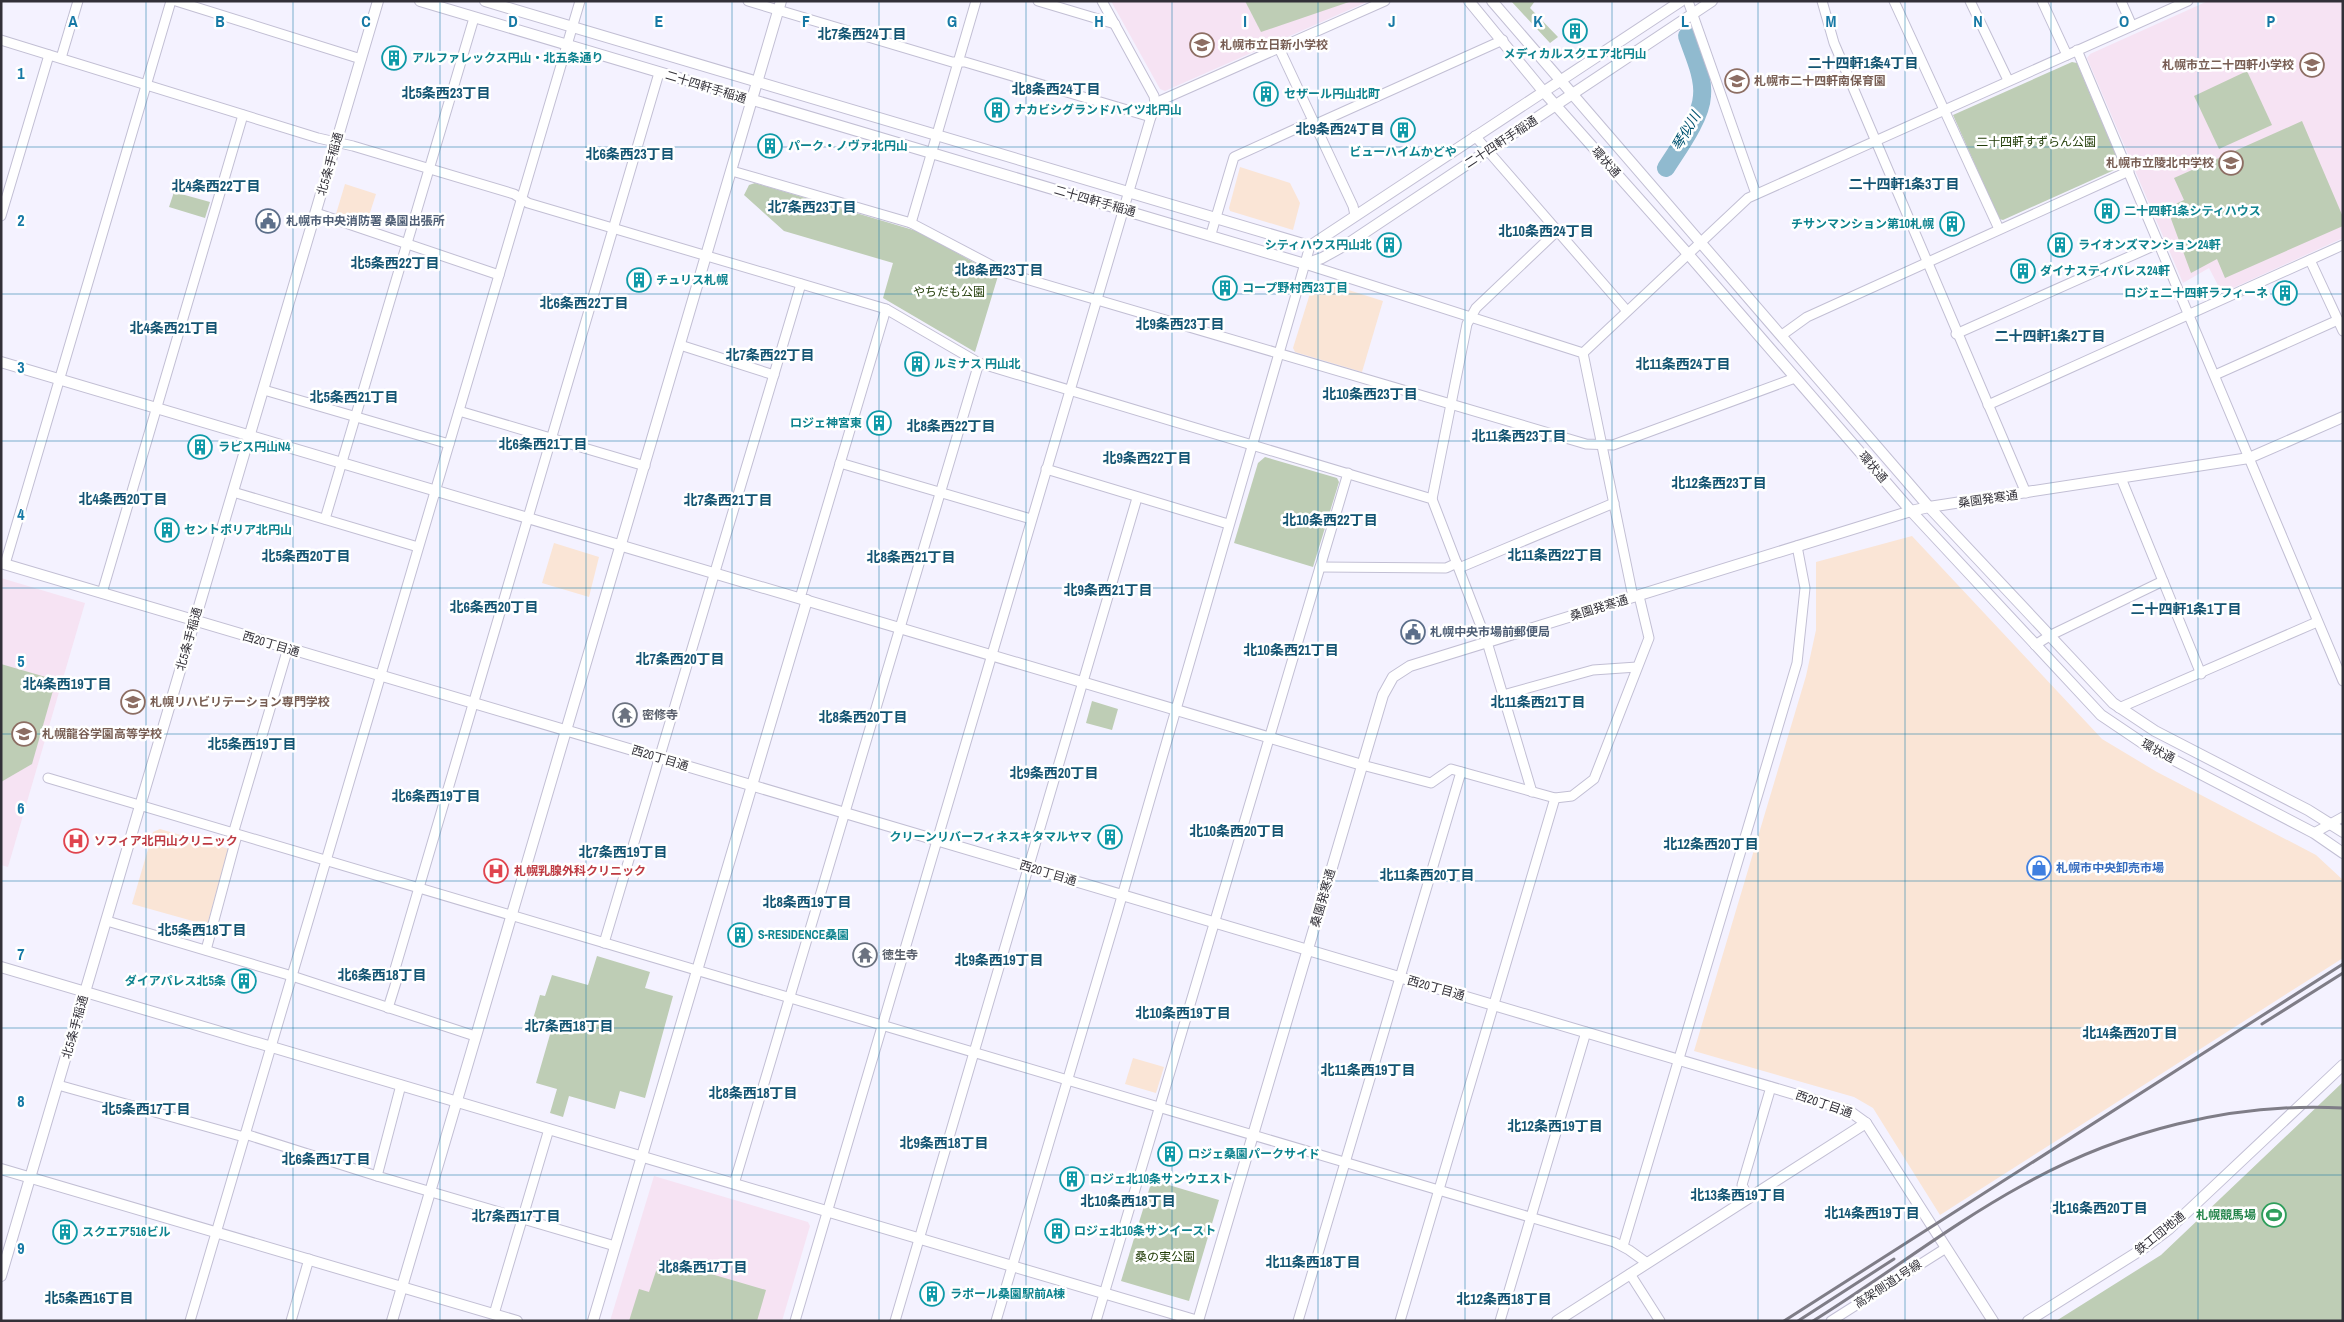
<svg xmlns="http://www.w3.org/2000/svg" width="2344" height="1322" viewBox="0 0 2344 1322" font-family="'Archivo Narrow','Noto Sans JP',sans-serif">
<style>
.commercial{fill:#fae5d6}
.education{fill:#f6e3f3}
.green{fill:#becdb5}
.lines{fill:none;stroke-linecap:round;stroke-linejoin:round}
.river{stroke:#90bacf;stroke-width:18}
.minor-casing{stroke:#c2bfd4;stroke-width:11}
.tertiary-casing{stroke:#c2bfd4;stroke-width:12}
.minor{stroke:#fff;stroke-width:9}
.tertiary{stroke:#fff;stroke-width:10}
.rail{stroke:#7f7d87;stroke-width:3}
.grid{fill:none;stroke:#1679a5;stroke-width:1;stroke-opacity:0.55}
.labels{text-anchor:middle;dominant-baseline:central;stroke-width:5;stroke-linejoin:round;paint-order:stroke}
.education-label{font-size:12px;font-weight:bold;fill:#785e54;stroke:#fff;text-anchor:start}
.culture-label{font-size:12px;font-weight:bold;fill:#0d838f;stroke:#fff;text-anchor:start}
.street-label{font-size:12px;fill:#323038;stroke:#fff}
.park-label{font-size:12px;fill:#223d08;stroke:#fff}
.service-label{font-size:12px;font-weight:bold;fill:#4e5e75;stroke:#fff;text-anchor:start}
.worship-label{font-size:12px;font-weight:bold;fill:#5b616d;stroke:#fff;text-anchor:start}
.health-label{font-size:12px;font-weight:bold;fill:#be3a42;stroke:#fff;text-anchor:start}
.shop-label{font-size:12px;font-weight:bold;fill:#366cbe;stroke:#fff;text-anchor:start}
.leisure-label{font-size:12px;font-weight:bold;fill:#27864d;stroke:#fff;text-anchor:end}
.neighbourhood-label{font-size:14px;font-weight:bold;fill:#145573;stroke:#fff}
.water-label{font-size:14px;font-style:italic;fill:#005370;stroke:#fff}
.grid-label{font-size:16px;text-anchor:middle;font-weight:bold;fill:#1679a5;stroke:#fff;stroke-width:5;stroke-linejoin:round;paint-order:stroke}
</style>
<rect width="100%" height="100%" fill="#f4f2ff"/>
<g class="commercial">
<polygon points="1240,167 1290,183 1300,203 1293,230 1230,211 1229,208"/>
<polygon points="345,184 376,194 367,222 336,214"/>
<polygon points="1317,280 1383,301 1362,372 1295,352 1293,348 1313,284"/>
<polygon points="1912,536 2102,739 2157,772 2316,855 2343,880 2343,958 1940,1215 1873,1108 1854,1097 1694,1051 1806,676 1816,630 1816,562"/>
<polygon points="554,543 599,557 589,597 542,583"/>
<polygon points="160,829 229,849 207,925 132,904 153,832"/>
<polygon points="1133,1058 1164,1067 1156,1093 1125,1084"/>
</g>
<g class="education">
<polygon points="1111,1 1369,1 1165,91 1160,89"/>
<polygon points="2208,1 2343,1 2343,238 2222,293 2209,268 2183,283 2087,58 2090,54"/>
<polygon points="1,578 85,603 8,867 1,865"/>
<polygon points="654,1176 808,1222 810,1226 782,1321 610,1321"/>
</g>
<g class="green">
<polygon points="1245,1 1352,1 1261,32"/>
<polygon points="1511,1 1535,1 1530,8 1558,37 1550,43"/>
<polygon points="2072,62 2077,63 2121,167 2003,220 1999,219 1953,115"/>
<polygon points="2247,71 2272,125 2219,149 2194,96"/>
<polygon points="2302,121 2343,217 2343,226 2225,278 2217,259 2191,273 2167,208 2184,200 2174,178"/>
<polygon points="755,183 920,232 998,276 975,352 883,298 893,263 784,231 744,195 749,185"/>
<polygon points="174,192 210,202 205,218 169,207"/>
<polygon points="1265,457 1337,478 1339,482 1313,567 1234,543 1258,463"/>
<polygon points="1,664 56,680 32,764 1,782"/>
<polygon points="1092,701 1118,709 1112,730 1086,723"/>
<polygon points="597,956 650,972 645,988 673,996 645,1098 620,1091 615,1109 569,1096 563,1117 550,1113 557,1089 536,1083 551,1031 531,1026 540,995 545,996 552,975 588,985"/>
<polygon points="2343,1082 2343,1321 2056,1321 2161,1255"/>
<polygon points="1152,1180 1219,1200 1189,1301 1121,1281"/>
<polygon points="660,1259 766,1290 757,1321 629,1321 639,1289 649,1292"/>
</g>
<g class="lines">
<path class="river" d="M1666,168C1678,149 1701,118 1702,96C1704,76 1693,54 1687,36"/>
<g class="minor-casing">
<g id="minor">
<polyline points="176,1 361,59"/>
<polyline points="748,1 952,62 965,62 1151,117"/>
<polyline points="1038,1 1115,24"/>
<polyline points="1688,1 1756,194"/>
<polyline points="1822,1 1834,43 2026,493"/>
<polyline points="1894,1 1999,229"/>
<polyline points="1970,1 2008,80"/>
<polyline points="2042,1 2067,55"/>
<polyline points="2121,1 2132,26"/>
<polyline points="1,40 318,138 353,146 514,194 528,203 886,309 979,363 1432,499 1487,642 1532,792"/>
<polyline points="1279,48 1353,206 1355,215"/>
<polyline points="2077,50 2343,681"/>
<polyline points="61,58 78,1"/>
<polyline points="1155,103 1385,1"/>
<polyline points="1316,124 1503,40"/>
<polyline points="1475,136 1627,311"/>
<polyline points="732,171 911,223 1006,273 1586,444 1613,445 1795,378"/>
<polyline points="316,213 499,275"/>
<polyline points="1,216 49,55"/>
<polyline points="911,223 976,1"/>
<polyline points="1211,234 1234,157 1313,121"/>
<polyline points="2310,260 2343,331"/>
<polyline points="1305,264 1583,353 1633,597"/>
<polyline points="1956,334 2160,243"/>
<polyline points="1782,335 1807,317 2129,171"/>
<polyline points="680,345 774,375"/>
<polyline points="1583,353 1748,198 2188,1"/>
<polyline points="2215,375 2338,320"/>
<polyline points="264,390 449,444"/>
<polyline points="1988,405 2343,245"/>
<polyline points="459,411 645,466"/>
<polyline points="840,463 1031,519"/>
<polyline points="1046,469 1228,524"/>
<polyline points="2121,478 2201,674"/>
<polyline points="233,492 418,547"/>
<polyline points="1432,499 1467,324 1476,308 1557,231"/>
<polyline points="325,519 474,18"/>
<polyline points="5,564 171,1"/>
<polyline points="1320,567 1446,568 1457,563"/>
<polyline points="1459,568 1614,503"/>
<polyline points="102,593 243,115"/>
<polyline points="800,598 886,309"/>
<polyline points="2035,645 2051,635 2163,581"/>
<polyline points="1503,695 1593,670 1637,667"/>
<polyline points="2119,708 2317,622"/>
<polyline points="1362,765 1431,783 1451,769 1555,798 1572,796 1594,779 1649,638 1639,596"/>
<polyline points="48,778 1614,1242 1629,1250 1647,1263"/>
<polyline points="2314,833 2343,817"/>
<polyline points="233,834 288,648"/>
<polyline points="107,921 292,976 475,1036"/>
<polyline points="604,943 801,284"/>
<polyline points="206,950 237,835"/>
<polyline points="388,1008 398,976 395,969 659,73"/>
<polyline points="58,1085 244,1137"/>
<polyline points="245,1134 377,1176 615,1246"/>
<polyline points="377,1176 401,1085"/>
<polyline points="734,1184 979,363"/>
<polyline points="1749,1198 1742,1185 1771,1087"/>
<polyline points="1623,1246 1797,663 1805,588 1797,546"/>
<polyline points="1630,1274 1660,1321"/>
<polyline points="494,1314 549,1129"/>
<polyline points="190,1321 580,1"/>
<polyline points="291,1321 309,1259"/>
<polyline points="795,1321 1155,103 1154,96 1102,1"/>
<polyline points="895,1321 1137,498"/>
<polyline points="996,1321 1118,910 1310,246"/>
<polyline points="1096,1321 1348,473"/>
<polyline points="1298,1321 1461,772"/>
<polyline points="1400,1321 1555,798"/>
<polyline points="1500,1321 1586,1032"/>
<polyline points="1831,1321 1946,1248"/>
</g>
</g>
<g class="tertiary-casing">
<g id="tertiary">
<polyline points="420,1 1305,264 1322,258 1349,243 1712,1"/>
<polyline points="485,1 1310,246 1681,1"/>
<polyline points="1469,1 1543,91 1688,254 1911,511 2101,715 2147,746 2314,833 2343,853"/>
<polyline points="1492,1 1929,507 2113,703 2155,731 2308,810 2343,832"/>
<polyline points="1,362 1362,765"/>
<polyline points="1,563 1848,1110 1866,1123 1993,1321"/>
<polyline points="1,967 1198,1321"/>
<polyline points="1,1169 517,1321"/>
<polyline points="1,1276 378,1"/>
<polyline points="392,1321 781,1"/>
<polyline points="593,1321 807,600"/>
<polyline points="1198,1321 1383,695 1393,677 1410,666 1911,511 1929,507 2249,458 2343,417"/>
<polyline points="1557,1321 1866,1123"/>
<polyline points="2028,1321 2144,1248 2169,1229 2343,1065"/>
</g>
</g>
<use href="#minor" class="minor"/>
<use href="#tertiary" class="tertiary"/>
<g class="rail">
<polyline points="2262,1024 2343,973"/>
<polyline points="1784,1321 2343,964"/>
<polyline points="1798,1321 1894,1259"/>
<path d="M1813,1321C1884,1277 1950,1225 2023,1185C2119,1131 2232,1102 2343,1108"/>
</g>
</g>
<path class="grid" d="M146,1V1321M293,1V1321M440,1V1321M586,1V1321M732,1V1321M879,1V1321M1026,1V1321M1172,1V1321M1318,1V1321M1465,1V1321M1612,1V1321M1758,1V1321M1905,1V1321M2051,1V1321M2198,1V1321M1,147H2343M1,294H2343M1,441H2343M1,588H2343M1,734H2343M1,881H2343M1,1028H2343M1,1175H2343"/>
<defs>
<g id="building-ring" transform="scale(1.25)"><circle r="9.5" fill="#fff" stroke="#0f9aa8" stroke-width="1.5"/><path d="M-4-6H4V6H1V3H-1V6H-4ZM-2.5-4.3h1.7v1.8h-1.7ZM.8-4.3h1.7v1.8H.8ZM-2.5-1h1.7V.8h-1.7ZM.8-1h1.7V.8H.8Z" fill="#0f9aa8"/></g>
<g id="school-ring" transform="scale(1.25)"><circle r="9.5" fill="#fff" stroke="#8d6e63" stroke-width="1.5"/><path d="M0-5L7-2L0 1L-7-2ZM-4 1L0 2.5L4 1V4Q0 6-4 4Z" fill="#8d6e63"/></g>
<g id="civic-ring" transform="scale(1.25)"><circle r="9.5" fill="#fff" stroke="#5c6f8a" stroke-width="1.5"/><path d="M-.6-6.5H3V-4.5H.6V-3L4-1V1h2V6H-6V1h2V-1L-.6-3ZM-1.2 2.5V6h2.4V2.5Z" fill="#5c6f8a"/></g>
<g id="university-ring" transform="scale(1.25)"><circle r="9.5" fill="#fff" stroke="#8d6e63" stroke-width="1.5"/><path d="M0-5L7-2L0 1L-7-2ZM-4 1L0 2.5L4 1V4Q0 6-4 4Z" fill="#8d6e63"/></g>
<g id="temple-ring" transform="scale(1.25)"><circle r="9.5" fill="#fff" stroke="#6b7280" stroke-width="1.5"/><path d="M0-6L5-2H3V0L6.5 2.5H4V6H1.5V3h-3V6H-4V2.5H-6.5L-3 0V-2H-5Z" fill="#6b7280"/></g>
<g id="hospital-ring" transform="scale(1.25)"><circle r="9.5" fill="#fff" stroke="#e0444e" stroke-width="1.5"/><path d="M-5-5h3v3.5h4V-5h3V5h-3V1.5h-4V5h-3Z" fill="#e0444e"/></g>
<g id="shop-ring" transform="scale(1.25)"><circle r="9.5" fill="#fff" stroke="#3f7fe0" stroke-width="1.5"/><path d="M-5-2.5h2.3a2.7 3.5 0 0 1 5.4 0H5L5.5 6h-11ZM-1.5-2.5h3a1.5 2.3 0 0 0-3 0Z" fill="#3f7fe0"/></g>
<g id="stadium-ring" transform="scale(1.25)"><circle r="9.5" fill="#fff" stroke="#2e9e5b" stroke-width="1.5"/><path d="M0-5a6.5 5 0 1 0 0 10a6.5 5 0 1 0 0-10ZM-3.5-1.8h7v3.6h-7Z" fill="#2e9e5b"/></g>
</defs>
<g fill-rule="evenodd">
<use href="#building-ring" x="1575" y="31"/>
<use href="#school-ring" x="1202" y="45"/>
<use href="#building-ring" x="394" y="58"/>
<use href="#school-ring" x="2312" y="65"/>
<use href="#school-ring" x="1737" y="81"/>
<use href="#building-ring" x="1266" y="94"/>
<use href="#building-ring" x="997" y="110"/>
<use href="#building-ring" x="1403" y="130"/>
<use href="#building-ring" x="770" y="146"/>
<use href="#school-ring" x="2231" y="163"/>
<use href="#building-ring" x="2107" y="211"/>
<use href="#civic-ring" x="268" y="221"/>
<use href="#building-ring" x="1952" y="224"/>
<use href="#building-ring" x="1389" y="245"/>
<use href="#building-ring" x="2060" y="245"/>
<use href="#building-ring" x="2023" y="271"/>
<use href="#building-ring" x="639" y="280"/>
<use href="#building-ring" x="1225" y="288"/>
<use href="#building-ring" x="2285" y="293"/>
<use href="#building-ring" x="917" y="364"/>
<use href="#building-ring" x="879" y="423"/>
<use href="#building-ring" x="200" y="447"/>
<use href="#building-ring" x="167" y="530"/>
<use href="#civic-ring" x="1413" y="632"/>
<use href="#university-ring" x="133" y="702"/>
<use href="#temple-ring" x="625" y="715"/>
<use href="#school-ring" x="24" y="734"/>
<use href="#building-ring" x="1110" y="837"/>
<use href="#hospital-ring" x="76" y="841"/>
<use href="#shop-ring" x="2039" y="868"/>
<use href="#hospital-ring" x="496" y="871"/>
<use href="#building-ring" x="740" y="935"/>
<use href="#temple-ring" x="865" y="955"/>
<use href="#building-ring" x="244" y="981"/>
<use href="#building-ring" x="1170" y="1154"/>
<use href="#building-ring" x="1072" y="1179"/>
<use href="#stadium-ring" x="2274" y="1215"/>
<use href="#building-ring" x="1057" y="1231"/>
<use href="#building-ring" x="65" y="1232"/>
<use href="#building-ring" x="932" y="1294"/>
</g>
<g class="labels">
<g class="education-label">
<text x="1220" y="45">札幌市立日新小学校</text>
<text x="2294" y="65" text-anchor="end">札幌市立二十四軒小学校</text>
<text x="1754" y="81">札幌市二十四軒南保育園</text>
<text x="2214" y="163" text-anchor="end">札幌市立陵北中学校</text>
<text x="150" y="702">札幌リハビリテーション専門学校</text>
<text x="42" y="734">札幌龍谷学園高等学校</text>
</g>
<g class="culture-label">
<text x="1575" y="54" text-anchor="middle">メディカルスクエア北円山</text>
<text x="412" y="58">アルファレックス円山・北五条通り</text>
<text x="1284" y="94">セザール円山北町</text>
<text x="1014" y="110">ナカビシグランドハイツ北円山</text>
<text x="788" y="146">パーク・ノヴァ北円山</text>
<text x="1403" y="152" text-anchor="middle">ビューハイムかどや</text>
<text x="2124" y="211">二十四軒1条シティハウス</text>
<text x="1934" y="224" text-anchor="end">チサンマンション第10札幌</text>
<text x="1372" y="245" text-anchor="end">シティハウス円山北</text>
<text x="2078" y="245">ライオンズマンション24軒</text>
<text x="2040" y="271">ダイナスティパレス24軒</text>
<text x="656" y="280">チュリス札幌</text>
<text x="1242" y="288">コープ野村西23丁目</text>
<text x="2268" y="293" text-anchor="end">ロジェ二十四軒ラフィーネ</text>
<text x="934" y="364">ルミナス 円山北</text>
<text x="862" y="423" text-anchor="end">ロジェ神宮東</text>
<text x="218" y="447">ラピス円山N4</text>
<text x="184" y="530">セントポリア北円山</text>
<text x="1092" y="837" text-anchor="end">クリーンリバーフィネスキタマルヤマ</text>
<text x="758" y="935">S-RESIDENCE桑園</text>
<text x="226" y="981" text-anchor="end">ダイアパレス北5条</text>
<text x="1188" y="1154">ロジェ桑園パークサイド</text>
<text x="1090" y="1179">ロジェ北10条サンウエスト</text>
<text x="1074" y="1231">ロジェ北10条サンイースト</text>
<text x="82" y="1232">スクエア516ビル</text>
<text x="950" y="1294">ラポール桑園駅前A棟</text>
</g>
<g class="street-label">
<text transform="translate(706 87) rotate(17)">二十四軒手稲通</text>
<text transform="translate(1501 142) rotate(-33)">二十四軒手稲通</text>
<text transform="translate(1606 162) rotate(48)">環状通</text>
<text transform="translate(330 164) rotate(-74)">北5条手稲通</text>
<text transform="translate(1095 201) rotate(16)">二十四軒手稲通</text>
<text transform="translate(1873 467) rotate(49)">環状通</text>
<text transform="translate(1988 499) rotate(-8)">桑園発寒通</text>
<text transform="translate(1599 608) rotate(-17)">桑園発寒通</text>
<text transform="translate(189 639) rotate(-74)">北5条手稲通</text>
<text transform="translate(271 644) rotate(17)">西20丁目通</text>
<text transform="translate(2158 751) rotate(28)">環状通</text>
<text transform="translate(660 758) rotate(17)">西20丁目通</text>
<text transform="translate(1048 873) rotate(17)">西20丁目通</text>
<text transform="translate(1323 898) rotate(-74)">桑園発寒通</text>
<text transform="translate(1436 988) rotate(16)">西20丁目通</text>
<text transform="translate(75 1027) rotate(-74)">北5条手稲通</text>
<text transform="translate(1824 1104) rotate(19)">西20丁目通</text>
<text transform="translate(2160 1233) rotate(-39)">鉄工団地通</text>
<text transform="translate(1888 1284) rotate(-33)">高架側道1号線</text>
</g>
<g class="park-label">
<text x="2036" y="142">二十四軒すずらん公園</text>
<text x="949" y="292">やちだも公園</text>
<text x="1165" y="1257">桑の実公園</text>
</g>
<g class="service-label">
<text x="286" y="221">札幌市中央消防署 桑園出張所</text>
<text x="1430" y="632">札幌中央市場前郵便局</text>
</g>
<g class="worship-label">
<text x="642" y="715">密修寺</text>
<text x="882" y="955">徳生寺</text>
</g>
<g class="health-label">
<text x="94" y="841">ソフィア北円山クリニック</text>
<text x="514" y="871">札幌乳腺外科クリニック</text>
</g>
<g class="shop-label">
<text x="2056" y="868">札幌市中央卸売市場</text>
</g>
<g class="leisure-label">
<text x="2256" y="1215">札幌競馬場</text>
</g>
<g class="neighbourhood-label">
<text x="862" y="34">北7条西24丁目</text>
<text x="1863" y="63">二十四軒1条4丁目</text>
<text x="1056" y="89">北8条西24丁目</text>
<text x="446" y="93">北5条西23丁目</text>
<text x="1340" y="129">北9条西24丁目</text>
<text x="630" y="154">北6条西23丁目</text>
<text x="1904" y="184">二十四軒1条3丁目</text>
<text x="216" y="186">北4条西22丁目</text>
<text x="812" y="207">北7条西23丁目</text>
<text x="1546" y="231">北10条西24丁目</text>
<text x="395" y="263">北5条西22丁目</text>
<text x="999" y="270">北8条西23丁目</text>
<text x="584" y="303">北6条西22丁目</text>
<text x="1180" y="324">北9条西23丁目</text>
<text x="174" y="328">北4条西21丁目</text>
<text x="2050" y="336">二十四軒1条2丁目</text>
<text x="770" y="355">北7条西22丁目</text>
<text x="1683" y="364">北11条西24丁目</text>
<text x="1370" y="394">北10条西23丁目</text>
<text x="354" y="397">北5条西21丁目</text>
<text x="951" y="426">北8条西22丁目</text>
<text x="1519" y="436">北11条西23丁目</text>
<text x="543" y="444">北6条西21丁目</text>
<text x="1147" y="458">北9条西22丁目</text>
<text x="1719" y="483">北12条西23丁目</text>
<text x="123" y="499">北4条西20丁目</text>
<text x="728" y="500">北7条西21丁目</text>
<text x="1330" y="520">北10条西22丁目</text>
<text x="1555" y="555">北11条西22丁目</text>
<text x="306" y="556">北5条西20丁目</text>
<text x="911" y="557">北8条西21丁目</text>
<text x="1108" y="590">北9条西21丁目</text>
<text x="494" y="607">北6条西20丁目</text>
<text x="2186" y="609">二十四軒1条1丁目</text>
<text x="1291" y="650">北10条西21丁目</text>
<text x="680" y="659">北7条西20丁目</text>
<text x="67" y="684">北4条西19丁目</text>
<text x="1538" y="702">北11条西21丁目</text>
<text x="863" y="717">北8条西20丁目</text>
<text x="252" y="744">北5条西19丁目</text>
<text x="1054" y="773">北9条西20丁目</text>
<text x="436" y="796">北6条西19丁目</text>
<text x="1237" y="831">北10条西20丁目</text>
<text x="1711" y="844">北12条西20丁目</text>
<text x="623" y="852">北7条西19丁目</text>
<text x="1427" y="875">北11条西20丁目</text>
<text x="807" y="902">北8条西19丁目</text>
<text x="202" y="930">北5条西18丁目</text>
<text x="999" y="960">北9条西19丁目</text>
<text x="382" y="975">北6条西18丁目</text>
<text x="1183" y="1013">北10条西19丁目</text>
<text x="569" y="1026">北7条西18丁目</text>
<text x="2130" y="1033">北14条西20丁目</text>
<text x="1368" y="1070">北11条西19丁目</text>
<text x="753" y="1093">北8条西18丁目</text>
<text x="146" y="1109">北5条西17丁目</text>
<text x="1555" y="1126">北12条西19丁目</text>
<text x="944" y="1143">北9条西18丁目</text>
<text x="326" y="1159">北6条西17丁目</text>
<text x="1738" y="1195">北13条西19丁目</text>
<text x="1128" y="1201">北10条西18丁目</text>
<text x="2100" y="1208">北16条西20丁目</text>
<text x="1872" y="1213">北14条西19丁目</text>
<text x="516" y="1216">北7条西17丁目</text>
<text x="1313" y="1262">北11条西18丁目</text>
<text x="703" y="1267">北8条西17丁目</text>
<text x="89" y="1298">北5条西16丁目</text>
<text x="1504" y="1299">北12条西18丁目</text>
</g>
<g class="water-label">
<text transform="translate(1686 131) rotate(-60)">琴似川</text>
</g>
</g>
<g class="grid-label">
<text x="73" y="27">A</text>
<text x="220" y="27">B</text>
<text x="366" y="27">C</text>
<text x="513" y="27">D</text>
<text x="659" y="27">E</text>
<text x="806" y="27">F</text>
<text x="952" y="27">G</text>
<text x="1099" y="27">H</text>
<text x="1245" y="27">I</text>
<text x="1392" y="27">J</text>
<text x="1538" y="27">K</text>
<text x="1685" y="27">L</text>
<text x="1831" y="27">M</text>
<text x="1978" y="27">N</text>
<text x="2124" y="27">O</text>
<text x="2271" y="27">P</text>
<text x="21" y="79">1</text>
<text x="21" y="226">2</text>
<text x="21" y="373">3</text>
<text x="21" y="520">4</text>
<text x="21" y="667">5</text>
<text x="21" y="814">6</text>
<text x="21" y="960">7</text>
<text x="21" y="1107">8</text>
<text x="21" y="1254">9</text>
</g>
<rect width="2344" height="1322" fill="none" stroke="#323038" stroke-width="5"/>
</svg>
